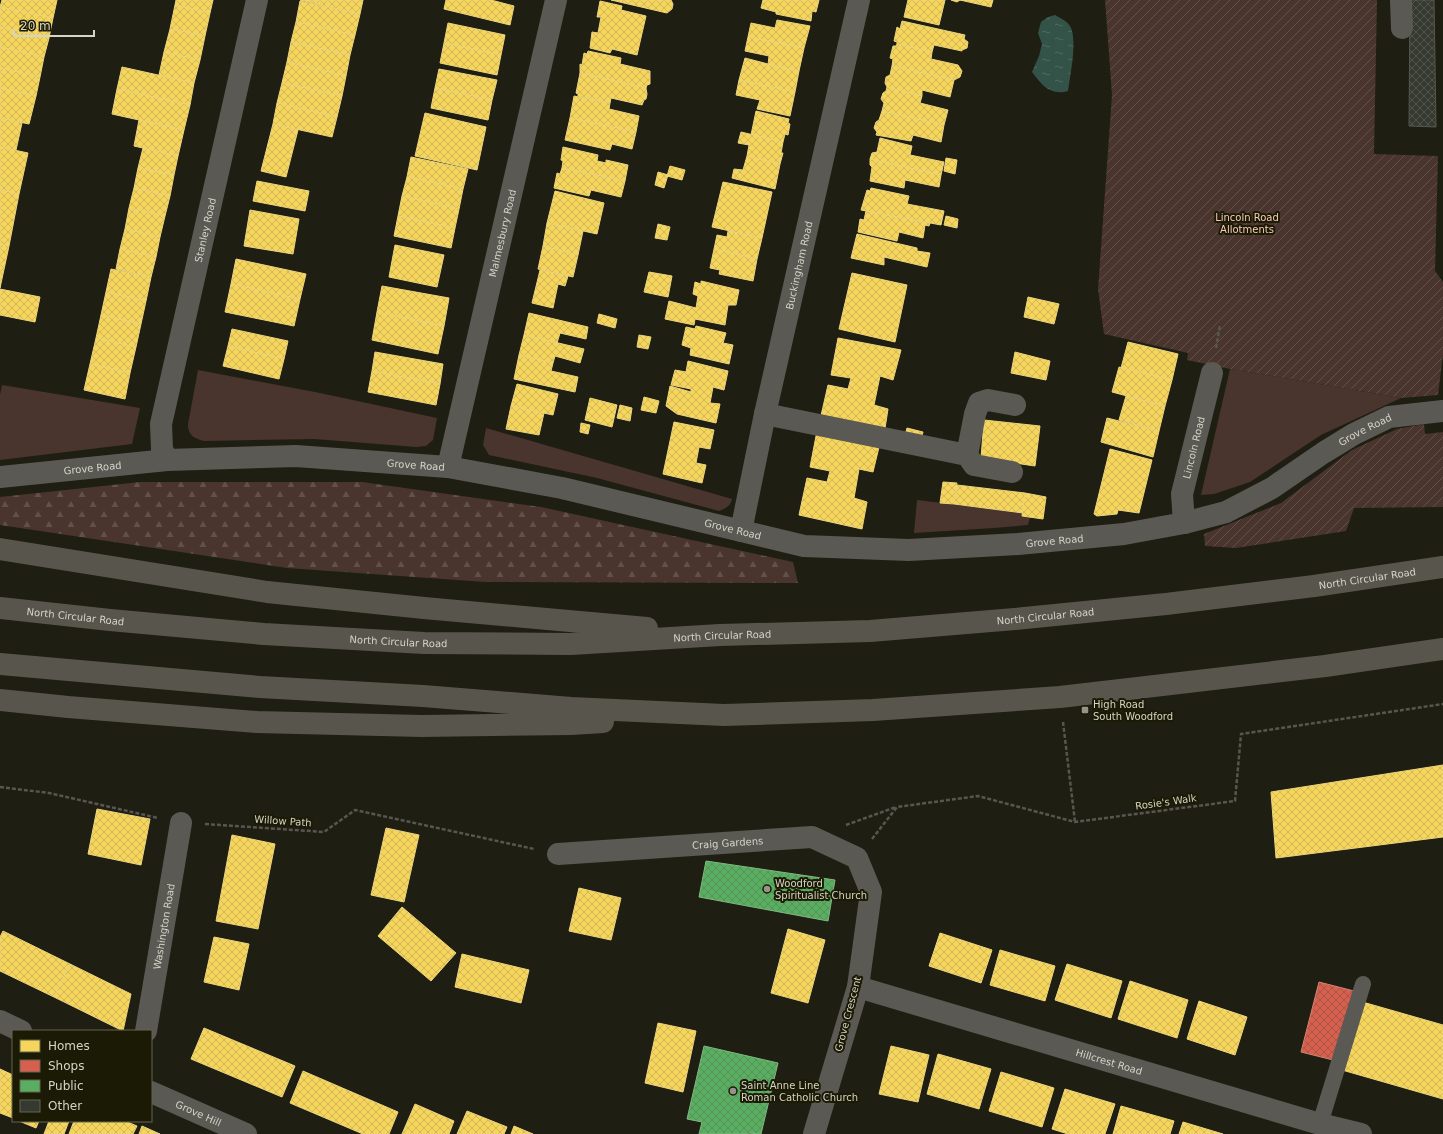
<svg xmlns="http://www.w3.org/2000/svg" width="1443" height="1134" viewBox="0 0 1443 1134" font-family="'DejaVu Sans',sans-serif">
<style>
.grass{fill:#49352d}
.forest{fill:url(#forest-firs)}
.garden{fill:url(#garden-furrows)}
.water{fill:url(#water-ripples)}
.homes{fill:url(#homes-cross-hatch);stroke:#ecd57c}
.shops{fill:url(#shops-cross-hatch);stroke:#d58372}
.public{fill:url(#public-cross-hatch);stroke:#7fb980}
.building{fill:url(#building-cross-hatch);stroke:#55584e}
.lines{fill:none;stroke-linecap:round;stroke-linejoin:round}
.path{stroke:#575650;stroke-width:2.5;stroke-dasharray:4 2;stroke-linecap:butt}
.lane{stroke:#5b5954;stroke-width:16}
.street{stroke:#5b5954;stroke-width:22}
.highway{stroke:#58554d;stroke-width:22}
.poi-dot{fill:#959488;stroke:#1b1a04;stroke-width:1.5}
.labels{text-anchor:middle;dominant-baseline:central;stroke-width:4;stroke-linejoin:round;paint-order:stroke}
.park-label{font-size:10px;fill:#facbba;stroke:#1b1a04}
.street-label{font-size:10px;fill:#d4d4c7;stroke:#1b1a04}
.poi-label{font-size:10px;fill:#d4d4c7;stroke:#1b1a04;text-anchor:start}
</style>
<defs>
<pattern id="forest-firs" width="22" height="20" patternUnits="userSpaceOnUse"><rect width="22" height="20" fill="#49352d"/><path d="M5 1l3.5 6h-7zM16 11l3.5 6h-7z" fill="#62514a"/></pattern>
<pattern id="garden-furrows" width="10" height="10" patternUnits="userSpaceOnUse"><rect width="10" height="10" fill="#49352d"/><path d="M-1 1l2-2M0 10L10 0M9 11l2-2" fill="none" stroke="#62514a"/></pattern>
<pattern id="water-ripples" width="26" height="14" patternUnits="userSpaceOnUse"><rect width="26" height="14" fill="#345348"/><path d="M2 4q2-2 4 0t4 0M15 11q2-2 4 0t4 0" fill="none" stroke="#506b61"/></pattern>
<pattern id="homes-cross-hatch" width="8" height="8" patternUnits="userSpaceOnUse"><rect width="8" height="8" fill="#f6d55c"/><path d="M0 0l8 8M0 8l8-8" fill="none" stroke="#d2b756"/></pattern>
<pattern id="shops-cross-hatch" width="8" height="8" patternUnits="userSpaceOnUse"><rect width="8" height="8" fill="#d6604d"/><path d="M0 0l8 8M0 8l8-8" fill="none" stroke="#a95648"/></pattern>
<pattern id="public-cross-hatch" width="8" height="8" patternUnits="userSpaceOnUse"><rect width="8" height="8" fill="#5aae61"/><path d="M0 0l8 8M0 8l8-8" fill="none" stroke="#549258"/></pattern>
<pattern id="building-cross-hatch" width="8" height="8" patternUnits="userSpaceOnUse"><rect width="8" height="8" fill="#36392f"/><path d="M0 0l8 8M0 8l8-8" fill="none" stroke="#52554c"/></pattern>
</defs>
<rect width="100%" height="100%" fill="#1f1e12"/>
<g class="grass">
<polygon points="1230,369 1401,398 1321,435 1250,482 1214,494 1201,495"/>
<path d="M198,370L320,393L437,418L433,440L426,446L416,447L314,439L204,441C194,438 188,436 188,424Z"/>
<polygon points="2,385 140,408 132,444 0,460 0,395"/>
<path d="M486,428L732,499C730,507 726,508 719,511L597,478L489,455L483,445Z"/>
<polygon points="917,500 1023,513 1022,516 1030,517 1028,525 994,528 914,533"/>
</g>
<polygon class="forest" points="140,482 362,482 541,507 793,562 798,583 485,582 287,568 0,525 0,497"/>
<g class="garden">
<polygon points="1105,0 1377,0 1374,154 1438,156 1435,271 1443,282 1443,354 1438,395 1401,398 1230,369 1187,360 1188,353 1104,334 1098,289 1112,95"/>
<polygon points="1424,424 1425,434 1443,432 1443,507 1354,508 1346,531 1236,548 1205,546 1204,534 1281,503 1352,450 1397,429"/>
</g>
<path class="water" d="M1055,15C1060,18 1067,21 1070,26C1078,40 1070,76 1068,91C1050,96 1042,85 1032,72L1039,56L1042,44L1038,33L1041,22L1048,17Z"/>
<g class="homes">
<polygon points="2,0 57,0 53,18 0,7"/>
<polygon points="176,0 213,0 210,13 175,5"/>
<polygon points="300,0 363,0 360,14"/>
<polygon points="446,0 491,0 514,6 510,25 444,9"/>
<polygon points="611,0 671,0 673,4 672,9 667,13"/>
<polygon points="763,0 819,0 816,12 812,11 811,21 776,14 776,12 761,8"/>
<polygon points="908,0 945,0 939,25 904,17"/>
<polygon points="951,0 993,0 991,7 960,0 957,2"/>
<polygon points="300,1 360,14 355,35 296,22"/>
<polygon points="600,1 622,6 621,10 646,16 637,55 612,49 610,53 590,48 592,32 598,33 601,17 597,17"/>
<polygon points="175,5 210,13 205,36 170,29"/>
<polygon points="0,7 53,18 49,38 0,27"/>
<polygon points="777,20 810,26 804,48 748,37 751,23 775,28"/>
<polygon points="902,21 965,35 964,39 968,42 967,48 962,50 962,51 934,45 932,52 897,44 897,42 894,41 897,27 900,29"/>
<polygon points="296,22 355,35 350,55 291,42"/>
<polygon points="448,23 505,35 501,55 444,43"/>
<polygon points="0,27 49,38 44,57 0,47"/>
<polygon points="170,29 205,36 200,60 164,52"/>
<polygon points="748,37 804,48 799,71 768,65 769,56 745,51"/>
<polygon points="291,42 350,55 346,76 287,62"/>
<polygon points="444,43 501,55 497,75 440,63"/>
<polygon points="897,44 932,52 931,59 958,65 962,71 960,77 954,80 892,66 893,59 890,58 893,46 896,46"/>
<polygon points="0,47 44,57 40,77 0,68"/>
<polygon points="588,51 621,58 620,64 650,71 650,84 647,85 646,88 580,73 580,64 582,65 584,53 587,54"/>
<polygon points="164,52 200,60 194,83 159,75"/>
<polygon points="745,58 768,64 768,65 799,71 795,92 739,80"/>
<polygon points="287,62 346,76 342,96 282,83"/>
<polygon points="892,66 954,80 950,97 922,90 922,96 887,87 885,83 886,77 890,75"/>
<polygon points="122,67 194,83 190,105 117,89"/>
<polygon points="0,68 40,77 36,96 0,88"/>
<polygon points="439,69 497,80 492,100 435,88"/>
<polygon points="580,73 646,88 647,94 646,99 644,100 642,105 611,98 610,103 578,96 578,94 576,93"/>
<polygon points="739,80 795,92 790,116 757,109 760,100 736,95"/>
<polygon points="282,83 342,96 337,117 277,103"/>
<polygon points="887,87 922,96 920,103 948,110 944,125 882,111 884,103 881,99 883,93 886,91"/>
<polygon points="0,88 36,96 29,124 0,118"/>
<polygon points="435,88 492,100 488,120 431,108"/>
<polygon points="117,89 190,105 184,130 112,114"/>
<polygon points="574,96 610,103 609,109 639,116 636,132 570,118"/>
<polygon points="277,103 337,117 332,137 273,124"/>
<polygon points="756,111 789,119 788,123 790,124 788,135 785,134 783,142 751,135"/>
<polygon points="882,111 944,125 941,142 913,135 911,141 876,135 877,132 874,128 876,122 879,120"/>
<polygon points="425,113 486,127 477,170 415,156"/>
<polygon points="0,118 22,123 16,150 0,147"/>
<polygon points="570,118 636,132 632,149 612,144 610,150 565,140"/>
<polygon points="139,120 184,130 178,156 134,146"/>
<polygon points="273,124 298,130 286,177 261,171"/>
<polygon points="741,132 783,142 781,153 783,153 780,164 747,156 749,145 738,143"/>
<polygon points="880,138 912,146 910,155 944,162 941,175 870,159 872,153 877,152"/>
<polygon points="0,147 28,153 19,194 0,190"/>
<polygon points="563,147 598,155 597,161 606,163 606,160 628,165 625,181 562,168 563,161 561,160"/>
<polygon points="143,148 178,156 174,175 138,168"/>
<polygon points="747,156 780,164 775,189 732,178 734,169 743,170"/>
<polygon points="411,157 468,169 463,189 407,177"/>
<polygon points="946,158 957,160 955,174 944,171"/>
<polygon points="870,159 941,175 939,187 905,180 904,188 870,181 872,167 870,165"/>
<polygon points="670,166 685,170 682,180 667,176"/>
<polygon points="138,168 174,175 170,196 134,188"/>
<polygon points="562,168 625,181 621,197 591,190 589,196 554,188 557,173 560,174"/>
<polygon points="658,172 668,175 664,188 655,185"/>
<polygon points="407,177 463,189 459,209 402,196"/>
<polygon points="257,181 309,191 305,211 253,201"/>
<polygon points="723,182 772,192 762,238 712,227"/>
<polygon points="134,188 170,196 165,216 129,208"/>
<polygon points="871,188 909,196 907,204 944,211 941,225 861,210 867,190 870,191"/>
<polygon points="0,190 19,194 9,246 0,244"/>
<polygon points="555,191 604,203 597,234 547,223"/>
<polygon points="402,196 459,209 455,228 398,216"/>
<polygon points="129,208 165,216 160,237 125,229"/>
<polygon points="250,210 299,219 293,254 244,246"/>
<polygon points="866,211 902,218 930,223 929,226 925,225 923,238 899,232 897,241 858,232 860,219 864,220"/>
<polygon points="398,216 455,228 451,248 394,236"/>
<polygon points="946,216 958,219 957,228 944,225"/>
<polygon points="547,223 583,231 578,255 543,246"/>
<polygon points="658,224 670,227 667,240 655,238"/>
<polygon points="125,229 160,237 156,257 120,249"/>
<polygon points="728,231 762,238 757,259 714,249 717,235 727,237"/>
<polygon points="857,234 917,248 917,251 930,253 927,267 884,257 884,265 851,258"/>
<polygon points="0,244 9,246 0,288"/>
<polygon points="395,245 444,255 437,287 389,277"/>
<polygon points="543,246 578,255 573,277 538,269"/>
<polygon points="120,249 156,257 151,277 116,269"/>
<polygon points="714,249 757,259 753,281 719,274 720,270 710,268"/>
<polygon points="236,259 306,274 300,299 231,284"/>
<polygon points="111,269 151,277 146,301 106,292"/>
<polygon points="540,270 568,276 565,286 558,284 553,308 532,303"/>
<polygon points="649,272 672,276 668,297 644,292"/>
<polygon points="852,273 907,285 895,342 839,329"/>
<polygon points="701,281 739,290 736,305 728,305 725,325 695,319 694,325 665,319 669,301 696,308 698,296 693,294 695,282 701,284"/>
<polygon points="231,284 300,299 294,326 225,312"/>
<polygon points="382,286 449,298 444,326 377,312"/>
<polygon points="0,289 40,297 35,322 0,315"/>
<polygon points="106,292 146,301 141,324 101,315"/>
<polygon points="1028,297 1059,304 1054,324 1024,317"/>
<polygon points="377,312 444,326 438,354 372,340"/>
<polygon points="529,313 588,327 586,339 560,333 557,343 524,335"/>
<polygon points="599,314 617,319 615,328 597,323"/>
<polygon points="101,315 141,324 136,347 96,338"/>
<polygon points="696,326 726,333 723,343 733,345 729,364 690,355 691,348 682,345 686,327 695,329"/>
<polygon points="232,329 288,341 284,359 228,346"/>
<polygon points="524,335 584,349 580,363 555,356 553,363 519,355"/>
<polygon points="639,335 651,337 648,349 637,347"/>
<polygon points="96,338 136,347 130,373 90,364"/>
<polygon points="838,338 901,350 893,380 880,376 874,405 888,409 884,435 820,420 828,385 848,389 851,378 831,375"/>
<polygon points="1128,342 1178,354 1172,380 1121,368"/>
<polygon points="228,346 284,359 279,379 223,366"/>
<polygon points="375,352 443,364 440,384 372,371"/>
<polygon points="1015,352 1050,361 1046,380 1011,373"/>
<polygon points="519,355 553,363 551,371 578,377 575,392 514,379"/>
<polygon points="688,361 728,371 724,390 713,387 710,403 720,404 716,423 677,414 666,406 670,386 691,392 691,389 671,385 675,370 686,372"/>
<polygon points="90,364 130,373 125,399 84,390"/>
<polygon points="1119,367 1172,380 1165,406 1112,392"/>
<polygon points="372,371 440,384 436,405 368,392"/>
<polygon points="517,384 558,394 553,415 511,406"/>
<polygon points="1126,396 1165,406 1159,431 1119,420"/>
<polygon points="644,397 659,401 656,413 641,410"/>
<polygon points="590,398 617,405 612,427 585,420"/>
<polygon points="620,405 632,408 630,421 617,418"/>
<polygon points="511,406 544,413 539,435 506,429"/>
<polygon points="1107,418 1159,431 1153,457 1101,442"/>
<polygon points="984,420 1040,426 1035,466 981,458"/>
<polygon points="674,422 714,430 710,449 699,447 696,463 706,465 702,483 663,474"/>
<polygon points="581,423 590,425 588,434 580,432"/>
<polygon points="907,428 923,432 921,439 905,435"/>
<polygon points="817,431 880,443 873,472 859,469 854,498 867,502 862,529 799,515 807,478 827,482 830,471 810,467"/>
<polygon points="1110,449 1152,460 1139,513 1118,510 1117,514 1097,516 1094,514"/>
<polygon points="943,482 957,483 954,504 940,503"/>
<polygon points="957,485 1025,493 1023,513 954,504"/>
<polygon points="1025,493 1046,497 1043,519 1022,516"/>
<polygon points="1443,765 1443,837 1276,858 1271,792"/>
<polygon points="97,809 150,819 141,865 88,854"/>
<polygon points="386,828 419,835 404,902 371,895"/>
<polygon points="232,835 275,844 258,929 216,921"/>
<polygon points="579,888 621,898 611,940 569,931"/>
<polygon points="402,907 456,953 431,981 378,936"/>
<polygon points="788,929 825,940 808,1003 771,993"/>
<polygon points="3,931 70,964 54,997 0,971 0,937"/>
<polygon points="940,933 992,950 981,983 929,966"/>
<polygon points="214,937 249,944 239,990 204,982"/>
<polygon points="1000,950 1055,966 1045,1001 990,985"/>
<polygon points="462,954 529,970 521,1003 455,987"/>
<polygon points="70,964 131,994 123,1031 54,997"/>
<polygon points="1067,964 1122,981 1111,1018 1055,1000"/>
<polygon points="1130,981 1188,1000 1177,1038 1118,1019"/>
<polygon points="1199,1001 1247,1017 1235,1055 1187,1039"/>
<polygon points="1359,1001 1443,1025 1443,1099 1342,1070"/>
<polygon points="658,1023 696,1031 683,1092 645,1083"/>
<polygon points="204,1028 295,1066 282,1097 191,1059"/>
<polygon points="891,1046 929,1055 918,1102 879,1094"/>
<polygon points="938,1054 991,1069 979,1109 927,1094"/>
<polygon points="0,1069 13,1075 13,1118 0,1113"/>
<polygon points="303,1071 398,1112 389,1134 363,1134 290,1103"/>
<polygon points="1001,1072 1054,1088 1042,1127 989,1111"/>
<polygon points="1065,1089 1115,1104 1105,1134 1068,1134 1052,1129"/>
<polygon points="415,1104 454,1121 449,1134 402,1134"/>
<polygon points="1121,1106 1174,1121 1170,1134 1113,1134"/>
<polygon points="467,1111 507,1127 504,1134 457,1134"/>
<polygon points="19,1121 39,1121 36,1128"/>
<polygon points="49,1121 69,1121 64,1134 44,1134"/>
<polygon points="74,1121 125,1121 137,1126 133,1134 69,1134"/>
<polygon points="1183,1122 1223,1134 1179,1134"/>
<polygon points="142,1126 160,1134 139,1134"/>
<polygon points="514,1126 533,1134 511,1134"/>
</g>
<polygon class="shops" points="1319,982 1354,991 1337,1061 1301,1052"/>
<g class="public">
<polygon points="706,861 835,880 828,921 699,897"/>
<polygon points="704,1046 778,1063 761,1134 748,1133 748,1134 699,1134 702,1122 687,1119"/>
</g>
<polygon class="building" points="1410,0 1434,0 1436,127 1409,126"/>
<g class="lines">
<g class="path">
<polyline points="1216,348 1220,325"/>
<polyline points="1063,722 1075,822"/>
<polyline points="0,787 49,793 158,818"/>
<polyline points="205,824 324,832 355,810 534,849"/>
<polyline points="846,825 896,807"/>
<polyline points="872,839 897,807 978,796 1075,822 1235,801 1241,734 1443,704"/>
</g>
<polyline class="lane" points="1320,1124 1363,984"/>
<g class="street">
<polyline points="1401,0 1402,28"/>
<polyline points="765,414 967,455 974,465 1012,472"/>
<polyline points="967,455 975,414 979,403 988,400 1015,405"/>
<path id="s1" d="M167,460L162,449L161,424L257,0"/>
<path id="s2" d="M448,467L556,0"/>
<path id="s3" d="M0,477L167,460L296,456L448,467L562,488L804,546L909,550L1018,544L1124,534L1184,523L1226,512L1272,488L1323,453L1354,434L1389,417L1443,411"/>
<path id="s4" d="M1184,523L1182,494L1212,373"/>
<path id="s5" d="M741,531L765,414L859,0"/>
<path id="s6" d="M558,854L812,837L857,858L871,892L858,987L814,1134"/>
<path id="s7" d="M858,987L1320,1124L1361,1134"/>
<polyline points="0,1021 21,1031"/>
<path id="s8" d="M146,1031L181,823"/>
<path id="s9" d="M151,1092L246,1134"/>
</g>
<g class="highway">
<polyline points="0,549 267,592 424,608 647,628"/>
<path id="s10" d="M0,608L110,620L264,634L424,643L571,644L720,635L870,631L1015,619L1166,604L1314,586L1443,567"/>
<polyline points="0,664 260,687 423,696 571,708 724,715 873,710 1060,697 1325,666 1443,649"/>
<polyline points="0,700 68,707 257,722 422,726 571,724 603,722"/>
</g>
</g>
<g class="poi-dot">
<rect x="1081" y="706" width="8" height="8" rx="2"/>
<circle cx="767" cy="889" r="4"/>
<circle cx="733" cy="1091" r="4"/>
</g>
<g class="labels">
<g class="park-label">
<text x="1247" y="217">Lincoln Road<tspan x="1247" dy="12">Allotments</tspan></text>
</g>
<g class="street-label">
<text stroke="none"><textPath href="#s1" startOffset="236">Stanley Road</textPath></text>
<text stroke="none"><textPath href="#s2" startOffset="240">Malmesbury Road</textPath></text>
<text stroke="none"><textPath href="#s5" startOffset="272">Buckingham Road</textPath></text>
<text stroke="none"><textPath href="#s3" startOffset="1401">Grove Road</textPath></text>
<text stroke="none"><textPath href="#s4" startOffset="77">Lincoln Road</textPath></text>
<text stroke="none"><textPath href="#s3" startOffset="417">Grove Road</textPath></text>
<text stroke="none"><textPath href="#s3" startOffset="93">Grove Road</textPath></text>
<text stroke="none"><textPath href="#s3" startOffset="741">Grove Road</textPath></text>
<text stroke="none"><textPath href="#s3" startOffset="1065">Grove Road</textPath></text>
<text stroke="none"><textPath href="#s10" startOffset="1372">North Circular Road</textPath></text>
<text stroke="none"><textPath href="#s10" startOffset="76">North Circular Road</textPath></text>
<text stroke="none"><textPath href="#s10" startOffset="1048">North Circular Road</textPath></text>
<text stroke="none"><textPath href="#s10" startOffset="724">North Circular Road</textPath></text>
<text stroke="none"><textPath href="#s10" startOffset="400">North Circular Road</textPath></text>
<text transform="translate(1166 802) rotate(-8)">Rosie's Walk</text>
<text transform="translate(283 821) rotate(4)">Willow Path</text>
<text stroke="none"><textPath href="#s6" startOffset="170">Craig Gardens</textPath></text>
<text stroke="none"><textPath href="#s8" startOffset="106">Washington Road</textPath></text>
<text transform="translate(848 1014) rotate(-75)">Grove Crescent</text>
<text stroke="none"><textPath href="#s7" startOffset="262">Hillcrest Road</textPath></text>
<text stroke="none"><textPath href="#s9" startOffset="52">Grove Hill</textPath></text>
</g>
<g class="poi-label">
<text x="1093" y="704">High Road<tspan x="1093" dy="12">South Woodford</tspan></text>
<text x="775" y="883">Woodford<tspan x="775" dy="12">Spiritualist Church</tspan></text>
<text x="741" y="1085">Saint Anne Line<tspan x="741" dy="12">Roman Catholic Church</tspan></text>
</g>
</g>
<rect x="12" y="1030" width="140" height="92" fill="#1b1a04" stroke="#656452"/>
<rect x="20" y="1040" width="20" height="12" fill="#f6d55c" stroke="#656452"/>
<text x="48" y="1050" font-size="12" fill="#d4d4c7">Homes</text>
<rect x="20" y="1060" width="20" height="12" fill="#d6604d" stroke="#656452"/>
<text x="48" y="1070" font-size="12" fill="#d4d4c7">Shops</text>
<rect x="20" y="1080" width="20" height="12" fill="#5aae61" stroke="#656452"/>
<text x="48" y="1090" font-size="12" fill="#d4d4c7">Public</text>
<rect x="20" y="1100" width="20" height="12" fill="#36392f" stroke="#656452"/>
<text x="48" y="1110" font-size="12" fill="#d4d4c7">Other</text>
<path d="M14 30v6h80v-6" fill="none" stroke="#d4d4c7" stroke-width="2"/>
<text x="20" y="30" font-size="12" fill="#d4d4c7" stroke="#1b1a04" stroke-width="3" paint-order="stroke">20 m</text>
</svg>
